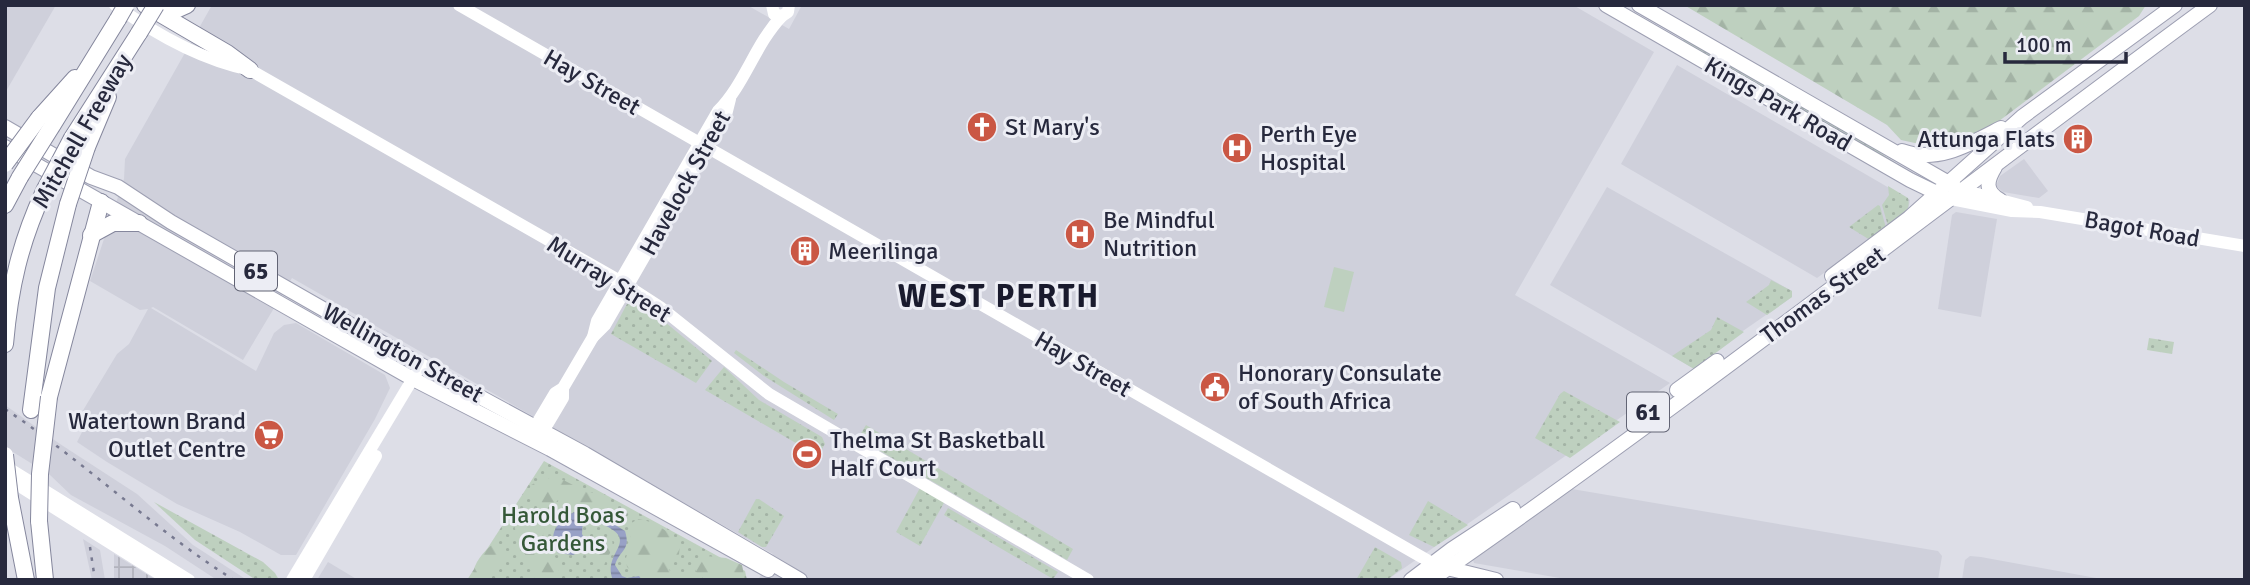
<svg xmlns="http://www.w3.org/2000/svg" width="2250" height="585" viewBox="0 0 2250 585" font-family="Signika,sans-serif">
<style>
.built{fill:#cfd0db}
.industrial{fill:url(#industrial-grid)}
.grass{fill:url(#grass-dots)}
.forest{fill:url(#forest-firs)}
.garden{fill:#bed0bf}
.water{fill:url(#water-rules)}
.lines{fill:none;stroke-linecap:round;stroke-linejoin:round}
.primary-casing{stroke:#9d9fb2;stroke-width:16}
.highway-casing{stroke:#85879d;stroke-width:18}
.secondary{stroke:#fff;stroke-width:12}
.primary{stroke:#fff;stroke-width:14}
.highway{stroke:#fff;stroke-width:16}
.rail{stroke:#777990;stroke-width:2.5;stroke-dasharray:3.5 7;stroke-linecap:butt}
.highway-bridge-casing{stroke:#85879d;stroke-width:18;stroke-linecap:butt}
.highway-bridge{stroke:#fff;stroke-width:16}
.labels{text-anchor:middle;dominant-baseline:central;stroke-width:6;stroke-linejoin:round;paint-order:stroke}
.shield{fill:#ecedf4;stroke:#626474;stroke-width:2}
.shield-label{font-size:23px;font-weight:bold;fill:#27293d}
.street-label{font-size:24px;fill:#27293d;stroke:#ecedf4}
.poi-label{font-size:24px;fill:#27293d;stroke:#ecedf4;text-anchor:start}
.park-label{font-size:24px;fill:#355838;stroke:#ecedf4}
.district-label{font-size:32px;font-weight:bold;letter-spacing:2px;fill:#191a2d;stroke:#ecedf4}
</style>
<defs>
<pattern id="industrial-grid" width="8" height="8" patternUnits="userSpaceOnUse" patternTransform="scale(1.75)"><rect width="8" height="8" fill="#cfd0db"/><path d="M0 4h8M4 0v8" fill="none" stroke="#b2b3bd"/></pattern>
<pattern id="grass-dots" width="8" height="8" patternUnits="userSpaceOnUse" patternTransform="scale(1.75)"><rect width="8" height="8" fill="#bed0bf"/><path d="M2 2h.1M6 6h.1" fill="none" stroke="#a3b3a5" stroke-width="1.8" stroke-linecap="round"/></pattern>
<pattern id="forest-firs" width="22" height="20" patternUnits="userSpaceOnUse" patternTransform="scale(1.75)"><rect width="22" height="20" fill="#bed0bf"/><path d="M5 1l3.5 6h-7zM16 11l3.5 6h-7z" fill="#a3b3a5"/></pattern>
<pattern id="water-rules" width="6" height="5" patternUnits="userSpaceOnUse" patternTransform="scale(1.75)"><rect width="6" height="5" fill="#98a1c6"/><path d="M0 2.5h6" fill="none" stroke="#7c83a2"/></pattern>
</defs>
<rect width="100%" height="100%" fill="#dddee7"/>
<g class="built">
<polygon points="5,5 56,5 5,93"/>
<polygon points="212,5 747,5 789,29 802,5 1573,5 1654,52 1515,295 1670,383 1387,580 758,580 773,554 292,278 243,360 153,307 151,308 256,371 274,333 284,325 296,323 385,375 390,388 375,419 296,555 281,555 240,532 177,504 107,462 77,442 82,432 73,427 117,354 129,344 148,309 140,310 90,281 124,179 125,159"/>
<polygon points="1677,65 1910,200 1908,212 1817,278 1621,164"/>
<polygon points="2024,159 2048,191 2039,198 2003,192 1996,186 2000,176"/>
<polygon points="1607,187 1792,291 1792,297 1691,367 1550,285"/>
<polygon points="1956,212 1997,219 1981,317 1938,309 1952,215"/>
<polygon points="5,405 60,444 137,494 193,545 247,580 217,580 165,546 71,495 50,475 5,447"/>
<polygon points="1572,489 1938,551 1942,556 1938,580 1571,580 1474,563 1473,560"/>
<polygon points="83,539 100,550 105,580 92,580"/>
<polygon points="1970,556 1981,557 2107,580 1962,580 1965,560"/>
<polygon points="328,562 358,580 317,580"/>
</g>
<polygon class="industrial" points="114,554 156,580 114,580"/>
<g class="grass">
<polygon points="1686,38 1869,144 1885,156 1931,185 1682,41"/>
<path d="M1888,186L1908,198C1912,213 1898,218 1888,226L1882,205L1889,195Z"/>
<polygon points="1878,205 1880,206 1886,228 1870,240 1849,227"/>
<polygon points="1771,280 1792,291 1792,297 1767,315 1746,302 1769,285"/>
<polygon points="634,302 659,317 712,361 696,383 611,334 627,304"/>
<polygon points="1717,317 1744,332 1694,369 1672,356 1711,330"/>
<polygon points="2149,338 2174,342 2172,354 2147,350"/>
<polygon points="736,350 784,382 838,414 834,420 764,376 734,353"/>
<polygon points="724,367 759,400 822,437 825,444 818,456 705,390"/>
<polygon points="1564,391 1620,422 1570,458 1535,438 1560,394"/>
<polygon points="866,425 1073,549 1067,560 858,438"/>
<polygon points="544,461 745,571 747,580 467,580"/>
<polygon points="921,486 945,501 920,546 896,532"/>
<polygon points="756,499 759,499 784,516 766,547 762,547 738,532"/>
<polygon points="1428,501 1468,525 1434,547 1409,535"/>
<polygon points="154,502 263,562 275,573 279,580 256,580 195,540"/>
<polygon points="948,508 1058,572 1053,579 944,515"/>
<polygon points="1375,547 1401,562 1402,568 1387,580 1356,580"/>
</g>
<g class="forest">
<polygon points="1684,5 2146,5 2139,16 1975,139 1924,145 1901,140 1887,125"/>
<path d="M554,477C563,479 567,482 575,486C590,495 596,489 611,504C590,527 577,500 558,500L552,507C541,507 535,503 528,496L531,485L541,480Z"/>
<path d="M518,510L535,512L546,520L543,535L559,564L558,580H537L532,576C530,553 506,534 518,510Z"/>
<path d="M638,519C655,521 670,532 680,545L679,554L669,570L676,575L689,574L694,580H643L627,567L626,558L631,540L630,524Z"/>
<polygon points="600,538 612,539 613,547 604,565 594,561 592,547"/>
<path d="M494,543L502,546L505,563L499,570L488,572L483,579L478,580L473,576C473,563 484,551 494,543Z"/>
<polygon points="706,556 726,558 742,565 745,580 705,580 696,572 692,561"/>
</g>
<polygon class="garden" points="1334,267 1354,272 1344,312 1324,307"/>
<g class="water">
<path d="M574,512L583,519L582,534L586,541L579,552L573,555L558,553C547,535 556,522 574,512Z"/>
<path d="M609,521L625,531C631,551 620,549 615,565L622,576L627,578L639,576L642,580H613C601,550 645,541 597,522Z"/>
</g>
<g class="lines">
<g class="primary-casing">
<g id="primary">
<polyline points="1606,5 1910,180 1943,196"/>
<polyline points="1639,5 1954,186"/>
<polyline points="5,127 91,177 118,187 171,222 421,365 585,454 800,580"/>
<polyline points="5,147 413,379 550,449 768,570"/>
<path d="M1902,151C1937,164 1970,144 2001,128"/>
<path d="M1995,167C1987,180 1984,191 2000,200"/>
<polyline points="1832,276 1909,218 2022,117 2175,5"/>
<polyline points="1677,390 1717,361"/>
<polyline points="1443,567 1496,580"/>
<polyline points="1411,580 1452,549 1513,509"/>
<path d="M1431,580C1696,396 1950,196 2210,5"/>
</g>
</g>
<g class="highway-casing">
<g id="highway">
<polyline points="145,5 227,53 250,70"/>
<polyline points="155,11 176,10 187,5"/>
<polyline points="39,118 75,78"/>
<polyline points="52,126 118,19"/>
<polyline points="72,138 139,33"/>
<polyline points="87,147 108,97"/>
<polyline points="5,205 20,177"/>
<polyline points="91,235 113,223 139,223"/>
<path d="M5,344C10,287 20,243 44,191"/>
<polyline points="49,397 101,202"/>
<polyline points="31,410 47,288 68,204"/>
<polyline points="10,498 26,580"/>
<polyline points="39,521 45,580"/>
</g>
</g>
<g class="secondary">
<path d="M115,5C155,34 202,60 250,70L620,281L660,307L769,394L1088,580"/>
<polyline points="459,5 1432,563"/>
<polyline points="772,5 774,14 782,16 788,12 789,5"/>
<polyline points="1962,190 2027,207"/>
<polyline points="1951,199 2012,211 2040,212 2245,246"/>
<polyline points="593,337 605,325 726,115 730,99"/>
<path d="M530,435L555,393L563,388L593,337L597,321L718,111C745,84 755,44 782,16"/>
<polyline points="538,440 563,398 563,388"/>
<polyline points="5,466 189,580"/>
<polyline points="5,477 169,580"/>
<polyline points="292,580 421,365"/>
<polyline points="304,580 376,456"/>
</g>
<use href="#primary" class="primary"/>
<use href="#highway" class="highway"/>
<g class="rail">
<path d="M5,409C85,462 153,529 234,580"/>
<polyline points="90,547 95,580"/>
</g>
<g class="highway-bridge-casing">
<g id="highway-bridge">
<polyline points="118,19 126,5"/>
<polyline points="139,33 156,5"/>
<polyline points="5,164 39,118"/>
<polyline points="20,177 52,126"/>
<polyline points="44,191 72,138"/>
<polyline points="68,204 87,147"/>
<polyline points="5,455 10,498"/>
<polyline points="39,521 40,474 49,397"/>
</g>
</g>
<use href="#highway-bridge" class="highway-bridge"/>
</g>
<defs>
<g id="church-disc" transform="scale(1.575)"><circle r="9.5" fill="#ca5744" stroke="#ecedf4"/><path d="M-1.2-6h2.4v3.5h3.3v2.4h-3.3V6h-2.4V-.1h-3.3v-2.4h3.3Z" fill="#fff"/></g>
<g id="building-disc" transform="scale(1.575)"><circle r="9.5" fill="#ca5744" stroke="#ecedf4"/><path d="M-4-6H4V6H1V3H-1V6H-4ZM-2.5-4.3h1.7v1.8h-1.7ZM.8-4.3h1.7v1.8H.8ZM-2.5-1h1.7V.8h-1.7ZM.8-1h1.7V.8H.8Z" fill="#fff"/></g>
<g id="hospital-disc" transform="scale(1.575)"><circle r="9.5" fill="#ca5744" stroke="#ecedf4"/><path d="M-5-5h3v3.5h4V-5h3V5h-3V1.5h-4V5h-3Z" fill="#fff"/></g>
<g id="civic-disc" transform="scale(1.575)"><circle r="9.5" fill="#ca5744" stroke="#ecedf4"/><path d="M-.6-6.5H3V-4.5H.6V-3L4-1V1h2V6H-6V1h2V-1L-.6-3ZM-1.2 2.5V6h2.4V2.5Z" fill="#fff"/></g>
<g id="supermarket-disc" transform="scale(1.575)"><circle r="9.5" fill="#ca5744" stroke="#ecedf4"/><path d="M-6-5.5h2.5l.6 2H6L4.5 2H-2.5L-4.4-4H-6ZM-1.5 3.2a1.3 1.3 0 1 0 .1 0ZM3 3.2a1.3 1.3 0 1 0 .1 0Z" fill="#fff"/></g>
<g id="stadium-disc" transform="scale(1.575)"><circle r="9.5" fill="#ca5744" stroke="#ecedf4"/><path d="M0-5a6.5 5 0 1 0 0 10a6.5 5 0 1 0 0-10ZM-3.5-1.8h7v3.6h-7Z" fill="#fff"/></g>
</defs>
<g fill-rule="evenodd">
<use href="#church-disc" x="982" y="127"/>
<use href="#building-disc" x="2078" y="139"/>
<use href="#hospital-disc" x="1237" y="148"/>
<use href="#hospital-disc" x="1080" y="234"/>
<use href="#building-disc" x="805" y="251"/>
<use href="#civic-disc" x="1215" y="387"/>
<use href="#supermarket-disc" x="269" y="435"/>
<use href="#stadium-disc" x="807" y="454"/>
</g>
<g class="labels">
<g class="shield">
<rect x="235" y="251.5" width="42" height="39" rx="5"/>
<rect x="1627" y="392.5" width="42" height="39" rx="5"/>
</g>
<g class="shield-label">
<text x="256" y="271">65</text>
<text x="1648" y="412">61</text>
</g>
<g class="street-label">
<text transform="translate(592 82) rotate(30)">Hay Street</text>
<text transform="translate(1778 104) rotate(30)">Kings Park Road</text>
<text transform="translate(82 131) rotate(-60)">Mitchell Freeway</text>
<text transform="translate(685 183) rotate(-61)">Havelock Street</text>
<text transform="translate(2142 229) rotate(10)">Bagot Road</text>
<text transform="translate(609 279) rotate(32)">Murray Street</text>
<text transform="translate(1823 295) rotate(-36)">Thomas Street</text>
<text transform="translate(403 353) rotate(29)">Wellington Street</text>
<text transform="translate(1083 364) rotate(30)">Hay Street</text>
</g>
<g class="poi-label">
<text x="1005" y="127">St Mary's</text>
<text x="1260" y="134">Perth Eye<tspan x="1260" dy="28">Hospital</tspan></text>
<text x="2055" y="139" text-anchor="end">Attunga Flats</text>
<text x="1103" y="220">Be Mindful<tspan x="1103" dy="28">Nutrition</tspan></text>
<text x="828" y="251">Meerilinga</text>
<text x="1238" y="373">Honorary Consulate<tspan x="1238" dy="28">of South Africa</tspan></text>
<text x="246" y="421" text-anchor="end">Watertown Brand<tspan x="246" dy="28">Outlet Centre</tspan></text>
<text x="830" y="440">Thelma St Basketball<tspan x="830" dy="28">Half Court</tspan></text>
</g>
<g class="park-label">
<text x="563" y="515">Harold Boas<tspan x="563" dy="28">Gardens</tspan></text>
</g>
<g class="district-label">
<text x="999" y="296">WEST PERTH</text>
</g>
</g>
<rect width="2250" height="585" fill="none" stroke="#27293d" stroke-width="14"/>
<path d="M2005 52v10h121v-10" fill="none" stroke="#27293d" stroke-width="3.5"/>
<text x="2016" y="52" font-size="21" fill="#27293d" stroke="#ecedf4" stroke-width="5" paint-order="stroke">100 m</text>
</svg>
